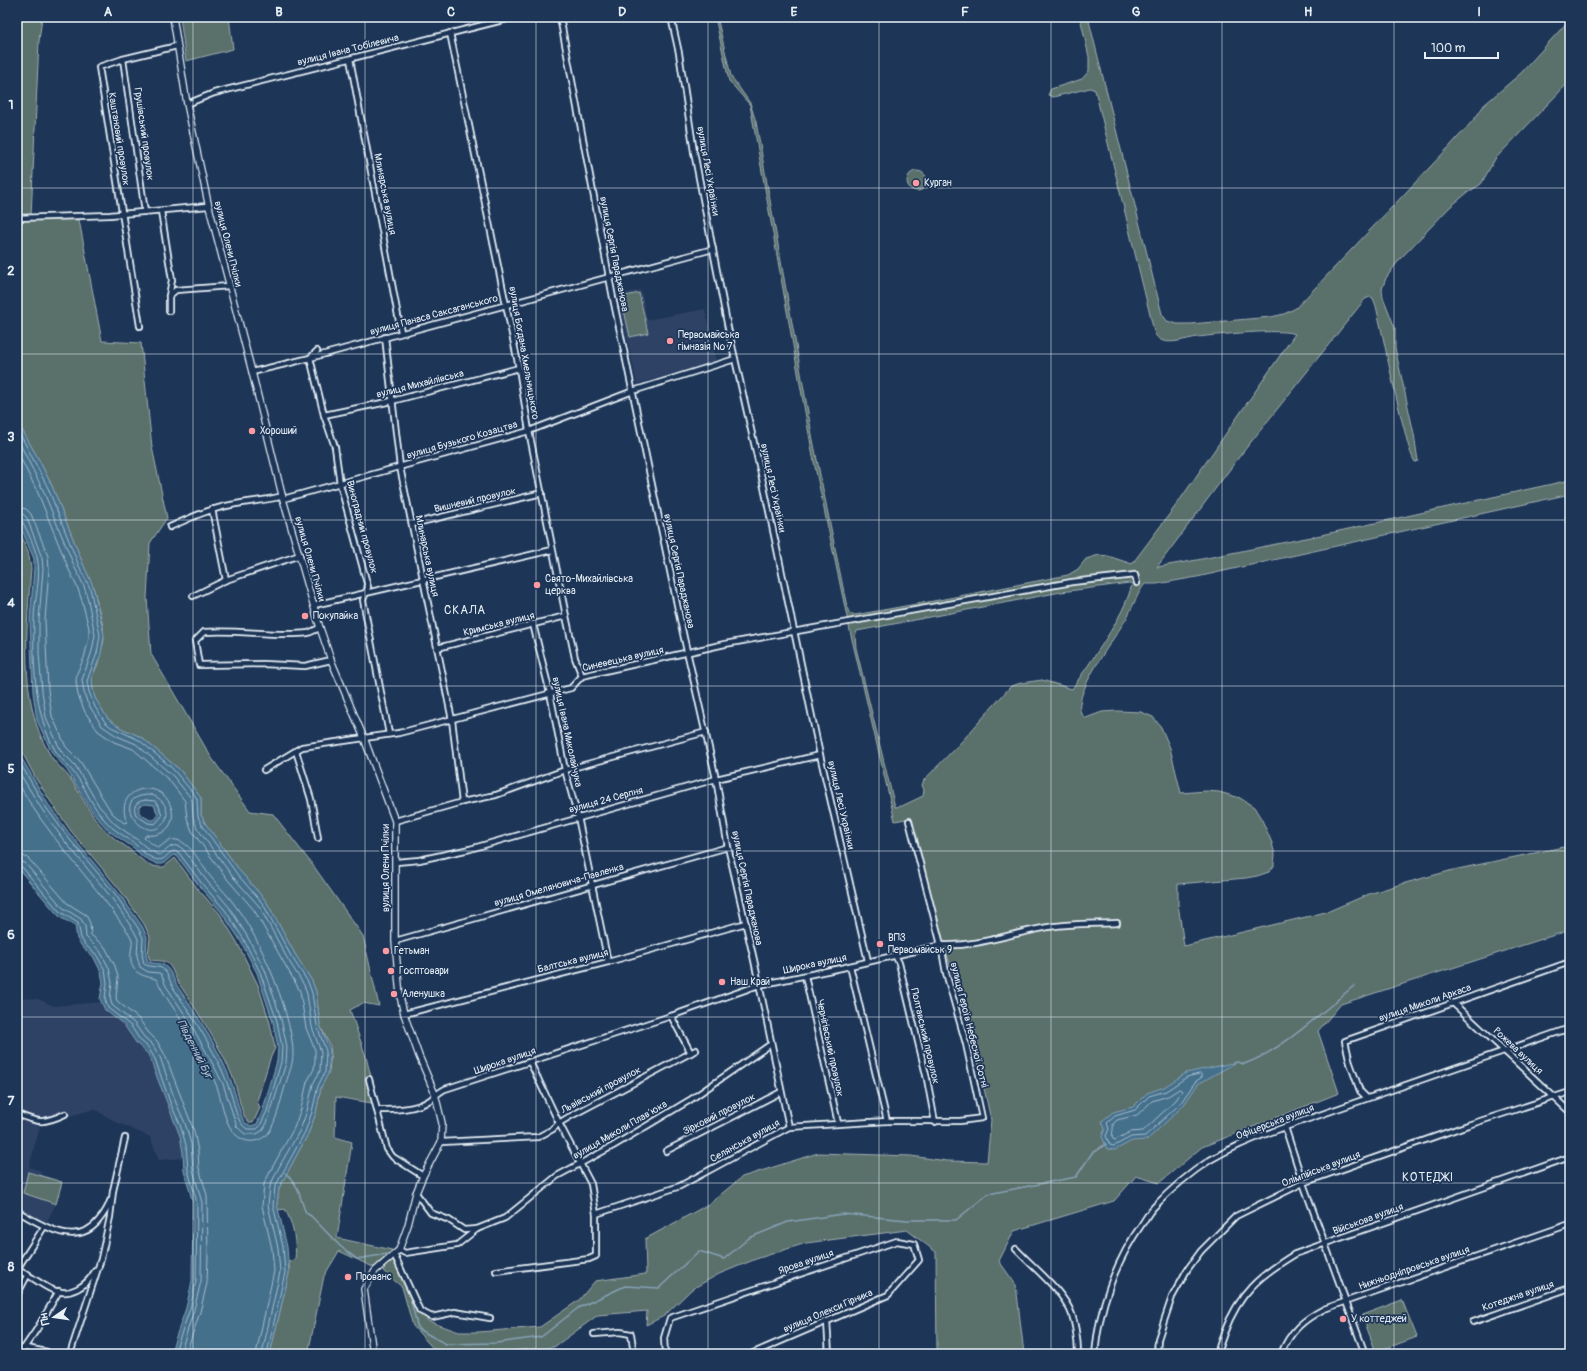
<svg xmlns="http://www.w3.org/2000/svg" width="1587" height="1371" viewBox="0 0 1587 1371" font-family="Pangolin,sans-serif">
<style>
.built{fill:#2e4266}
.green{fill:#5a6f6b;stroke:#a1b0b2;fill-rule:evenodd}
.water{fill:#446f8c;stroke:#86a3b7;fill-rule:evenodd}
.lines{fill:none;stroke-linecap:round;stroke-linejoin:round}
.shore{stroke:#a6bdcd;stroke-width:1}
.stream{stroke:#86a3b7;stroke-width:1.5}
.minor-casing{stroke:#e8f1f8;stroke-width:8}
.tertiary-casing{stroke:#e8f1f8;stroke-width:8}
.minor{stroke:#1d3557;stroke-width:4.5}
.tertiary{stroke:#1d3557;stroke-width:5.5}
.grid{fill:none;stroke:#e8f1f8;stroke-width:1;stroke-opacity:0.55}
.poi-dot{fill:#ff9aa2;stroke:#1d3557;stroke-width:1.5}
.labels{text-anchor:middle;dominant-baseline:central;stroke-width:3.5;stroke-linejoin:round;paint-order:stroke}
.street-label{font-size:10px;fill:#e8f1f8;stroke:#1d3557}
.poi-label{font-size:10px;fill:#e8f1f8;stroke:#1d3557;text-anchor:start}
.water-label{font-size:11px;font-style:italic;fill:#afc4d2;stroke:#1d3557}
.quarter-label{font-size:12px;letter-spacing:1px;fill:#e8f1f8;stroke:#1d3557}
.neatline{fill:none;stroke:#e8f1f8;stroke-width:1.5}
.grid-label{font-size:13px;text-anchor:middle;font-weight:bold;fill:#e8f1f8}
</style>
<rect width="100%" height="100%" fill="#1d3557"/>
<filter id="ink" filterUnits="userSpaceOnUse"><feTurbulence type="fractalNoise" baseFrequency=".025" numOctaves="2"/><feDisplacementMap in="SourceGraphic" scale="8" xChannelSelector="R" yChannelSelector="G"/><feConvolveMatrix kernelMatrix="1 2 1 2 8 2 1 2 1" color-interpolation-filters="sRGB"/></filter>
<g filter="url(#ink)">
<g class="built">
<polygon points="641,290 647,320 705,309 716,361 637,384 618,295"/>
<polygon points="17,998 38,999 54,1006 102,1002 106,1012 128,1029 137,1043 145,1050 152,1061 168,1106 177,1126 184,1158 159,1160 150,1137 116,1122 94,1109 40,1125 17,1115"/>
<polygon points="17,1116 40,1126 29,1167 41,1171 40,1175 62,1182 56,1204 44,1227 17,1211"/>
</g>
<g class="green">
<path d="M17,17H42L39,41L31,216L79,220L102,341L141,343L152,447L167,518L150,543L147,598L151,654L211,757L250,811L273,814L315,868L363,936L379,1006L363,1003L350,1010L366,1057L378,1104L336,1097L335,1137L352,1142L337,1238L392,1250L393,1251L375,1268L339,1251L324,1276L308,1354H270L289,1273V1261L295,1260C297,1243 293,1224 285,1209L278,1210L277,1204L279,1188L308,1134L316,1113L321,1087L329,1071L331,1055L330,1046L320,1025L316,992L312,981L295,954L266,901L240,871L205,823L201,815V798L180,770L141,737L121,728L108,719L95,698L93,691L92,677L98,664L104,640L103,626L93,586L83,564L52,486L39,460L17,421Z"/>
<polygon points="180,17 229,17 233,49 186,61"/>
<path d="M715,17H717L731,76L750,103L756,122L813,440L847,607L849,613L855,615L939,600L1068,575L1078,569L1086,559L1099,555L1108,556L1132,564L1177,504L1295,334C1283,328 1215,335 1198,337C1187,338 1169,346 1159,339C1154,335 1153,328 1152,323L1095,90L1090,88L1053,97L1048,95L1051,89L1082,79L1089,71V57L1080,17H1088L1162,314L1167,321L1177,324H1191L1271,317L1284,314L1296,308L1450,146L1476,117L1484,105L1521,73L1570,19V81L1495,159L1481,184L1467,193L1450,207L1399,260L1386,278L1382,289L1383,297L1395,328V348L1414,434L1418,461L1415,462C1408,450 1406,434 1402,421C1392,383 1385,344 1376,306L1373,298L1370,297L1365,299L1239,457L1157,567L1197,560L1321,535L1570,480V494L1197,577L1157,584H1145C1138,592 1132,609 1126,619C1118,634 1061,707 1086,718L1102,712L1117,711L1141,712L1153,717L1161,727L1170,748L1181,793L1206,791L1219,792L1240,798L1254,807L1262,820L1272,843L1275,855L1274,863V866L1269,872L1257,876L1246,878L1178,884V904L1184,946L1310,916L1329,911L1369,894L1398,885L1453,870L1563,847H1570V930L1341,1004L1318,1031L1339,1093L1202,1147L1159,1183L1136,1176L1114,1201L1014,1231L999,1261L1016,1285L1024,1354H937L936,1252L907,1230L806,1243L756,1259L719,1274L692,1289L664,1316L646,1325L647,1311L598,1315L554,1347L517,1350L498,1354H438L413,1326L402,1287L383,1271L387,1263L396,1257L418,1309L428,1321L459,1332H479L540,1327L579,1300L595,1281L646,1274L645,1239L709,1204L742,1177L818,1153L911,1156L947,1161L987,1162L991,1120L971,1030L943,943L910,818L895,821L850,631L814,462L750,105L729,81ZM1129,583L1132,584C1124,618 1091,660 1072,689L1042,680L1021,683L1011,686L963,740L924,780L922,785L924,790L923,796L902,806L895,807L856,648L855,636L857,631L1061,592Z"/>
<circle cx="917" cy="181" r="10"/>
<polygon points="639,293 648,333 630,337 621,297"/>
<path d="M17,525L28,551L31,568C27,627 18,700 49,753C54,763 65,771 72,781C90,810 95,826 125,846C137,854 147,869 164,867L175,858L198,889L220,914L237,942L258,985L270,1023L275,1048L270,1059L257,1101L260,1108L253,1123H249C241,1116 238,1091 234,1080C220,1045 198,1013 178,982C174,976 173,968 167,963C162,960 156,961 150,960L148,955L150,937L144,924L120,890L71,831L51,802L35,777L17,742V610L22,607L17,592L21,574L17,571Z"/>
<polygon points="28,1172 62,1182 56,1204 23,1193"/>
<polygon points="1402,1300 1417,1337 1376,1352 1362,1315"/>
</g>
<g class="water">
<path d="M17,421L39,460L52,486L83,564L93,586L104,635L101,654L92,677L93,690L95,698L108,719L121,728L141,737L180,770L201,798V815L205,823L240,871L266,901L295,954L312,981L316,992L320,1025L330,1051L328,1074L321,1087L316,1113L308,1134L279,1188L277,1204L287,1247L289,1273L270,1354H170L186,1308L192,1281L193,1203L184,1171L183,1153L180,1136L148,1054L137,1044L124,1025L105,1010L100,999L103,983L101,972L93,956L83,948L77,939L75,925L61,918L56,913L17,867V750L48,804L69,833L118,892L142,926L147,937L146,955L148,962C153,964 160,962 165,966C171,970 174,981 178,987C198,1017 218,1047 231,1081C236,1094 238,1109 244,1122L251,1126L257,1124L263,1109L277,1061L278,1048L273,1022L257,973L240,940L222,913L200,887L177,856L173,855L163,864H157L143,857L134,848L109,831L101,822L92,811L67,770L51,751L37,720L33,692L30,620L34,568V559L17,518ZM146,804L154,805L158,815L154,820H150L139,813V806Z"/>
<polygon points="1237,1062 1198,1084 1183,1106 1147,1140 1132,1141 1115,1150 1107,1149 1102,1136 1105,1129 1102,1121 1113,1112 1133,1107 1147,1093 1164,1087 1186,1073"/>
</g>
<g class="lines">
<g class="shore">
<polyline points="17,428 48,488 79,566 90,588 100,635 97,653 87,681 89,692 95,707 105,722 111,727 139,740 171,767 194,794 197,799 198,817 202,825 237,874 263,904 291,956 308,982 312,993 317,1026 326,1051 325,1072 318,1086 312,1112 305,1132 275,1187 273,1205 283,1247 285,1272 267,1354"/>
<polyline points="17,438 43,490 75,568 84,586 88,600 95,635 92,651 82,680 84,692 87,702 102,726 117,736 136,744 173,776 190,797 192,800 193,817 197,828 233,877 259,906 287,958 304,985 307,994 312,1027 321,1052 320,1071 313,1084 307,1111 300,1130 278,1169 270,1186 268,1205 278,1248 280,1272 262,1354"/>
<polyline points="17,451 38,493 69,570 78,589 82,601 89,628 89,638 84,658 77,673 76,681 78,695 85,712 98,731 114,742 133,749 169,780 185,801 187,818 192,831 228,880 254,910 300,991 306,1028 315,1050 315,1060 314,1069 307,1082 301,1109 294,1128 273,1166 264,1184 262,1206 272,1249 274,1271 256,1354"/>
<path d="M17,507L26,509L31,514L48,556L49,569L45,620L48,690L52,716L66,747L80,761L105,802L112,813L124,823L127,822C112,787 161,776 171,807C173,813 173,819 170,825C164,834 156,836 146,835L144,838L158,848C162,846 165,842 170,840C188,836 201,865 210,876C218,886 227,894 234,904C257,935 272,970 284,1007C288,1022 293,1038 293,1054C293,1064 289,1073 286,1083C281,1099 278,1115 271,1129C265,1140 251,1145 240,1138C224,1128 223,1103 217,1087C208,1064 196,1043 183,1023C174,1008 164,995 156,979C140,975 129,973 131,952C131,949 133,943 132,940C131,936 127,931 124,927C90,877 46,835 17,781"/>
<path d="M17,513L23,514L27,518L42,558L43,569L39,620V653L42,691L46,717L49,725L61,751L75,765L99,806L108,816L115,824L139,841L149,850L159,855C168,852 170,840 183,849L207,881L229,907L247,936L265,970L281,1019L287,1047L286,1063L267,1123L263,1130L257,1134H245L237,1127L223,1084L215,1068L188,1019L166,986L161,974L159,973L148,972L140,967L137,956L138,939L134,931L111,897L62,838L41,808L17,769"/>
<path d="M17,518L22,521C28,532 34,545 37,557C42,576 34,601 34,620C33,662 34,714 55,750C61,760 71,768 78,778C87,792 93,807 104,819C113,831 126,836 137,846C140,848 142,852 146,854C168,871 166,844 179,853L203,885L225,910L243,938L260,972L277,1021L282,1047L281,1062L267,1111L260,1126L257,1129H247C236,1122 235,1106 231,1094C219,1056 196,1022 174,989C170,983 169,975 164,970C160,965 150,968 144,964L142,955L143,938L138,928L115,894L66,835L45,806L17,758"/>
<path d="M151,795C162,797 171,810 165,821C148,850 103,794 151,795Z"/>
<path d="M146,800L155,801L159,806L162,816L155,824L148,823L136,815C132,805 137,801 146,800Z"/>
<polyline points="17,854 28,858 67,903 86,915 90,923 91,935 105,947 115,966 118,977 116,997 117,1001 139,1019 148,1032 157,1041 165,1055 194,1131 198,1151 199,1168 207,1195 208,1255 207,1283 200,1312 186,1354"/>
<polyline points="17,860 25,863 62,907 81,919 85,926 86,937 100,951 109,968 112,983 110,998 112,1005 134,1023 144,1037 152,1044 160,1057 176,1103 185,1123 191,1144 193,1170 202,1203 201,1281 194,1310 180,1354"/>
<polyline points="17,865 22,867 59,911 78,923 81,938 85,945 96,954 105,970 107,983 105,999 108,1008 131,1026 140,1040 148,1047 155,1059 171,1105 180,1124 186,1145 188,1170 197,1203 196,1281 190,1309 174,1354"/>
<polygon points="1200,1074 1202,1075 1202,1077 1195,1082 1180,1104 1145,1136 1131,1137 1114,1146 1110,1145 1106,1136 1109,1129 1107,1123 1115,1116 1135,1110 1149,1096 1166,1091 1187,1077"/>
<path d="M1180,1089L1182,1091L1176,1100L1143,1131L1130,1132L1115,1140L1113,1139C1111,1135 1114,1130 1113,1124L1117,1120L1137,1115L1152,1101L1168,1096Z"/>
</g>
<g class="stream">
<path d="M1237,1062L1244,1064C1283,1050 1323,1011 1355,985"/>
<path d="M285,1173C300,1185 299,1197 306,1213L311,1216L340,1246L357,1259L387,1254"/>
<polyline points="395,1262 409,1293 418,1329 446,1344 496,1343 541,1337 578,1308 625,1286 659,1288 699,1251 724,1259 749,1238 788,1222 843,1214 907,1220 956,1220 988,1194 1076,1177 1092,1153 1106,1144"/>
</g>
<g class="minor-casing">
<g id="minor">
<polyline points="560,17 613,298 684,638 716,779 728,847 754,960 789,1127"/>
<polyline points="671,17 679,53 694,152 728,328 764,487 820,755 868,961"/>
<polyline points="450,33 519,368 529,431 566,616 575,658 582,676"/>
<polyline points="123,59 145,212"/>
<polyline points="350,59 401,332"/>
<polyline points="187,104 214,93 515,17"/>
<polyline points="161,211 172,280 169,296 169,311"/>
<polyline points="17,218 110,215 208,206"/>
<polyline points="169,296 176,290 229,286"/>
<polyline points="140,326 99,67 123,59 177,46"/>
<polyline points="385,337 400,467 452,720 462,802"/>
<polyline points="317,351 310,358 324,415 335,447 340,484 368,587 363,600 389,734"/>
<polyline points="252,372 310,358 713,249"/>
<polyline points="324,415 392,401 519,368"/>
<polyline points="283,499 529,431 633,391 735,359"/>
<polyline points="212,509 226,580"/>
<polyline points="412,524 542,493"/>
<path d="M170,527C190,518 209,509 231,505C248,501 265,501 283,496"/>
<polyline points="193,596 226,580 300,555"/>
<polyline points="314,605 552,550"/>
<polyline points="533,624 550,693 565,770 578,817 608,962"/>
<path d="M320,628C316,629 312,632 308,633C274,637 238,629 204,632L195,641L199,665L263,664L305,666L331,660"/>
<polyline points="437,648 566,616"/>
<polyline points="296,751 311,799 318,838"/>
<polyline points="264,770 302,747 399,733 571,688 582,676 725,644 1072,582 1135,575 1137,583"/>
<polyline points="395,821 462,802 496,795 565,770 706,732"/>
<polyline points="396,862 419,860 470,849 716,779 820,755"/>
<polyline points="395,941 728,847"/>
<polyline points="895,955 899,963 927,1079 935,1122"/>
<polyline points="850,966 887,1121"/>
<polyline points="805,976 838,1123"/>
<polyline points="1453,1003 1570,1112"/>
<polyline points="404,1014 608,962 746,923"/>
<polyline points="671,1016 691,1053"/>
<polyline points="369,1079 387,1149 393,1157 423,1176"/>
<polyline points="1367,1098 1360,1091 1350,1063 1345,1041 1570,962"/>
<path d="M377,1110C393,1110 416,1110 430,1100C435,1096 439,1092 445,1089L671,1016L759,985L841,968L941,945C976,947 1009,934 1043,928C1067,923 1093,924 1117,923"/>
<path d="M17,1114C39,1123 43,1124 65,1114"/>
<polyline points="1285,1127 1303,1183 1365,1354"/>
<polyline points="441,1142 538,1137 553,1129 559,1123 569,1117 696,1050"/>
<polyline points="666,1151 781,1092"/>
<polyline points="416,1193 431,1213 449,1220 464,1230 477,1229"/>
<path d="M17,1211C41,1225 77,1249 99,1220C104,1214 108,1208 110,1201"/>
<polyline points="596,1214 680,1186 789,1127 887,1121 960,1121 982,1118 966,1044 946,973 941,945 909,821"/>
<path d="M1016,1249C1032,1266 1056,1285 1068,1306C1075,1317 1078,1341 1078,1354"/>
<polyline points="399,1250 405,1253 457,1245 477,1229 505,1218 557,1176 613,1146 690,1100 771,1044"/>
<polyline points="394,1254 420,1311 432,1317 455,1312 490,1318"/>
<polyline points="17,1269 44,1227"/>
<path d="M17,1270C31,1275 41,1285 53,1290C70,1297 87,1286 95,1271"/>
<polyline points="496,1271 589,1259 596,1256 596,1214 591,1184 559,1123 530,1062"/>
<polyline points="17,1295 28,1274"/>
<polyline points="827,1321 829,1354"/>
<polyline points="1473,1322 1570,1288"/>
<polyline points="594,1334 620,1332 631,1334 634,1354"/>
<polyline points="24,1348 26,1348 47,1352 47,1354"/>
<polyline points="17,1350 24,1348 37,1329 59,1291"/>
<polyline points="70,1354 101,1259 110,1217 113,1191 125,1138"/>
<polyline points="665,1354 664,1338 670,1318 897,1241 914,1244 919,1260 888,1295 751,1354"/>
<path d="M1095,1354C1099,1308 1115,1262 1142,1224C1146,1218 1149,1212 1154,1207C1171,1189 1190,1173 1210,1160C1234,1146 1259,1136 1285,1127L1570,1028"/>
<polyline points="1157,1354 1158,1339 1172,1297 1187,1270 1201,1251 1236,1216 1303,1183 1468,1125 1570,1092"/>
<path d="M1218,1354C1218,1347 1222,1340 1224,1333C1239,1293 1259,1276 1295,1254L1570,1157"/>
<path d="M1281,1354C1290,1331 1303,1320 1324,1309L1570,1224"/>
</g>
</g>
<g class="tertiary-casing">
<polyline id="tertiary" points="173,17 187,104 208,203 252,372 283,499 320,628 331,660 364,738 395,821 395,941 400,996 404,1014 419,1056 435,1094 442,1123 441,1142 423,1176 416,1193 408,1225 399,1250 375,1271 364,1289 373,1354"/>
</g>
<use href="#minor" class="minor"/>
<use href="#tertiary" class="tertiary"/>
</g>
</g>
<path class="grid" d="M193,17V1354M365,17V1354M536,17V1354M708,17V1354M879,17V1354M1051,17V1354M1222,17V1354M1394,17V1354M17,188H1570M17,354H1570M17,520H1570M17,686H1570M17,851H1570M17,1017H1570M17,1183H1570"/>
<g class="poi-dot">
<circle cx="916" cy="183" r="4"/>
<circle cx="670" cy="341" r="4"/>
<circle cx="252" cy="431" r="4"/>
<circle cx="537" cy="585" r="4"/>
<circle cx="305" cy="616" r="4"/>
<circle cx="880" cy="944" r="4"/>
<circle cx="386" cy="951" r="4"/>
<circle cx="391" cy="971" r="4"/>
<circle cx="722" cy="982" r="4"/>
<circle cx="394" cy="994" r="4"/>
<circle cx="348" cy="1277" r="4"/>
<circle cx="1343" cy="1319" r="4"/>
</g>
<g class="labels">
<g class="street-label">
<text transform="translate(348 50) rotate(-14)">вулиця Івана Тобілевича</text>
<text transform="translate(144 134) rotate(82)">Грушівський провулок</text>
<text transform="translate(119 139) rotate(81)">Каштановий провулок</text>
<text transform="translate(708 171) rotate(80)">вулиця Лесі Українки</text>
<text transform="translate(385 194) rotate(79)">Млинарська вулиця</text>
<text transform="translate(228 244) rotate(76)">вулиця Олени Пчілки</text>
<text transform="translate(614 254) rotate(79)">вулиця Сергія Параджанова</text>
<text transform="translate(434 315) rotate(-15)">вулиця Панаса Саксаганського</text>
<text transform="translate(524 353) rotate(80)">вулиця Богдана Хмельницького</text>
<text transform="translate(420 384) rotate(-14)">вулиця Михайлівська</text>
<text transform="translate(462 440) rotate(-16)">вулиця Бузького Козацтва</text>
<text transform="translate(773 488) rotate(78)">вулиця Лесі Українки</text>
<text transform="translate(475 500) rotate(-13)">Вишневий провулок</text>
<text transform="translate(362 527) rotate(75)">Виноградний провулок</text>
<text transform="translate(427 556) rotate(78)">Млинарська вулиця</text>
<text transform="translate(310 559) rotate(74)">вулиця Олени Пчілки</text>
<text transform="translate(679 571) rotate(78)">вулиця Сергія Параджанова</text>
<text transform="translate(499 624) rotate(-14)">Кримська вулиця</text>
<text transform="translate(623 659) rotate(-13)">Синевецька вулиця</text>
<text transform="translate(567 732) rotate(78)">вулиця Івана Миколайчука</text>
<text transform="translate(606 800) rotate(-15)">вулиця 24 Серпня</text>
<text transform="translate(841 805) rotate(77)">вулиця Лесі Українки</text>
<text transform="translate(386 868) rotate(-90)">вулиця Олени Пчілки</text>
<text transform="translate(559 885) rotate(-16)">вулиця Омеляновича-Павленка</text>
<text transform="translate(747 888) rotate(78)">вулиця Сергія Параджанова</text>
<text transform="translate(573 961) rotate(-14)">Балтська вулиця</text>
<text transform="translate(815 964) rotate(-12)">Широка вулиця</text>
<text transform="translate(1425 1003) rotate(-19)">вулиця Миколи Аркаса</text>
<text transform="translate(969 1025) rotate(76)">вулиця Героїв Небесної Сотні</text>
<text transform="translate(925 1036) rotate(77)">Полтавський провулок</text>
<text transform="translate(830 1048) rotate(78)">Чернігівський провулок</text>
<text transform="translate(1518 1051) rotate(43)">Рожева вулиця</text>
<text transform="translate(505 1061) rotate(-19)">Широка вулиця</text>
<text transform="translate(601 1090) rotate(-28)">Львівський провулок</text>
<text transform="translate(719 1114) rotate(-27)">Зірковий провулок</text>
<text transform="translate(1275 1122) rotate(-21)">Офіцерська вулиця</text>
<text transform="translate(620 1130) rotate(-30)">вулиця Миколи Плавʼюка</text>
<text transform="translate(745 1141) rotate(-29)">Селянська вулиця</text>
<text transform="translate(1321 1169) rotate(-21)">Олімпійська вулиця</text>
<text transform="translate(1368 1219) rotate(-20)">Військова вулиця</text>
<text transform="translate(806 1262) rotate(-19)">Ярова вулиця</text>
<text transform="translate(1414 1268) rotate(-19)">Нижньодніпровська вулиця</text>
<text transform="translate(1518 1296) rotate(-19)">Котеджна вулиця</text>
<text transform="translate(828 1311) rotate(-23)">вулиця Олекси Гірника</text>
</g>
<g class="poi-label">
<text x="924" y="183">Курган</text>
<text x="678" y="335">Первомайська<tspan x="678" dy="12">гімназія № 7</tspan></text>
<text x="260" y="431">Хороший</text>
<text x="545" y="579">Свято-Михайлівська<tspan x="545" dy="12">церква</tspan></text>
<text x="313" y="616">Покупайка</text>
<text x="888" y="938">ВПЗ<tspan x="888" dy="12">Первомайськ 9</tspan></text>
<text x="394" y="951">Гетьман</text>
<text x="399" y="971">Госптовари</text>
<text x="730" y="982">Наш Край</text>
<text x="402" y="994">Аленушка</text>
<text x="356" y="1277">Прованс</text>
<text x="1351" y="1319">У коттеджей</text>
</g>
<g class="water-label">
<text transform="translate(195 1049) rotate(63)">Південний Буг</text>
</g>
<g class="quarter-label">
<text x="465" y="610">СКАЛА</text>
<text x="1428" y="1177">КОТЕДЖІ</text>
</g>
</g>
<rect width="1587" height="1371" fill="none" stroke="#1d3557" stroke-width="44"/>
<g transform="translate(54 1317) rotate(257)" stroke="#1d3557" stroke-width="3" paint-order="stroke">
<path d="M0-3L7 15L0 10L-7 15Z" fill="#e8f1f8"/>
<text y="-6" font-size="11" font-weight="bold" text-anchor="middle" fill="#e8f1f8">Пн</text>
</g>
<path d="M1425 52v6h73v-6" fill="none" stroke="#e8f1f8" stroke-width="2"/>
<text x="1431" y="52" font-size="12" fill="#e8f1f8" stroke="#1d3557" stroke-width="3" paint-order="stroke">100 m</text>
<rect x="22" y="22" width="1543" height="1327" class="neatline"/>
<g class="grid-label">
<text x="108" y="16">A</text>
<text x="279" y="16">B</text>
<text x="451" y="16">C</text>
<text x="622" y="16">D</text>
<text x="794" y="16">E</text>
<text x="965" y="16">F</text>
<text x="1136" y="16">G</text>
<text x="1308" y="16">H</text>
<text x="1479" y="16">I</text>
<text x="11" y="109">1</text>
<text x="11" y="275">2</text>
<text x="11" y="441">3</text>
<text x="11" y="607">4</text>
<text x="11" y="773">5</text>
<text x="11" y="939">6</text>
<text x="11" y="1105">7</text>
<text x="11" y="1271">8</text>
</g>
</svg>
